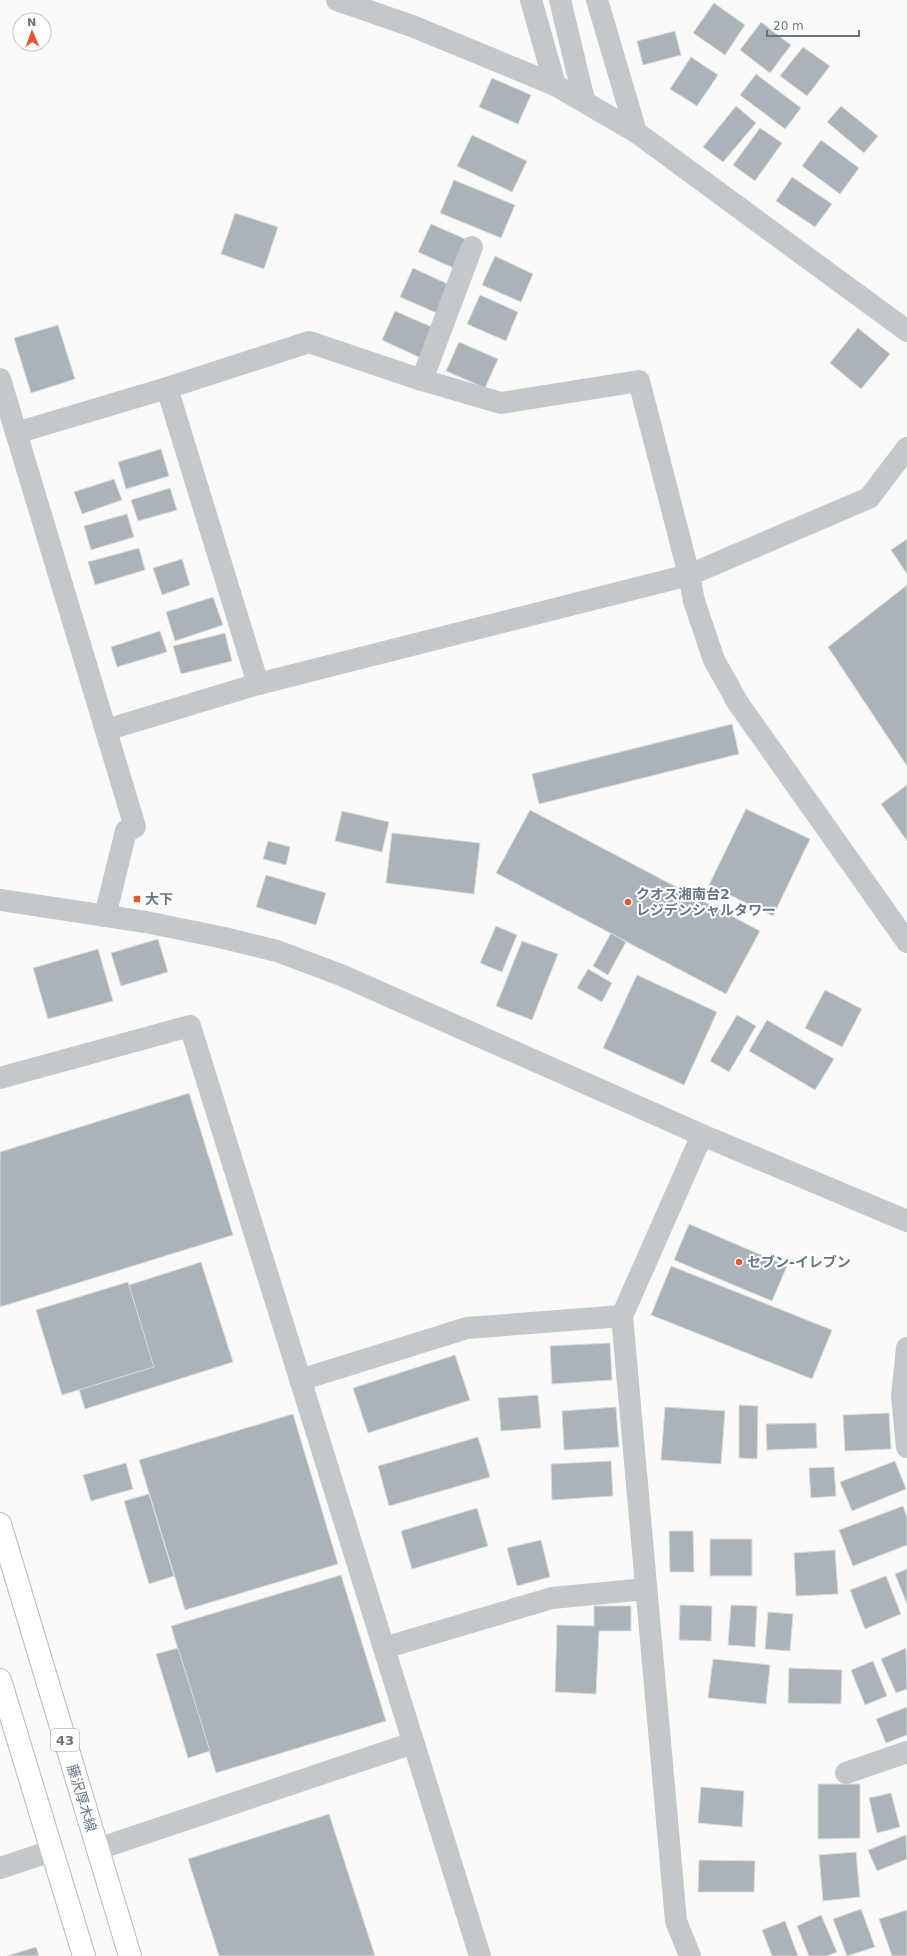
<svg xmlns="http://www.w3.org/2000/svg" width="907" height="1956" viewBox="0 0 907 1956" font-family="'DejaVu Sans','Noto Sans JP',sans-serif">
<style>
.building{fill:#aab3b9;stroke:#dcdcda}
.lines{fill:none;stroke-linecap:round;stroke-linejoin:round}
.primary-casing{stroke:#b5babe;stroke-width:24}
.minor{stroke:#c3c8cc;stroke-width:22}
.tertiary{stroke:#c3c8cc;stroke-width:22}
.primary{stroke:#fff;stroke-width:22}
.poi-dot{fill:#e4572e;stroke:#fff;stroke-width:1.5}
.labels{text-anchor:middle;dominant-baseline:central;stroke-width:4;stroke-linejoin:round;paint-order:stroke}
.shield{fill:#fff;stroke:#939fa8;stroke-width:1}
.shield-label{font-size:13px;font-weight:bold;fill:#657683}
.poi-label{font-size:14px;font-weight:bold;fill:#657683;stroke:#fff;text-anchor:start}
.street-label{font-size:14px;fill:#657683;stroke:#fff}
</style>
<rect width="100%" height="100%" fill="#fafaf8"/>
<g class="building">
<polygon points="714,3 745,25 725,55 693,33"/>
<polygon points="761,22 791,45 770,73 740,50"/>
<polygon points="675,31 681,55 643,65 637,41"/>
<polygon points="803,47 830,66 807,96 780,76"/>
<polygon points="691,57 718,75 697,106 670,89"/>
<polygon points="756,74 801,108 785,129 740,95"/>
<polygon points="492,78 531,95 518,124 479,107"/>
<polygon points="736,106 756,123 723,162 703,147"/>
<polygon points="841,106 878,136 864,153 827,122"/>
<polygon points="760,128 782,143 755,181 733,165"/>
<polygon points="472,135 527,161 512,192 457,166"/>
<polygon points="821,140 859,168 840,194 802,166"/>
<polygon points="792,177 832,204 815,227 776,201"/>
<polygon points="454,180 515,205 501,238 440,213"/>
<polygon points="235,213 278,227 264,269 221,254"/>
<polygon points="431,224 470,241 458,270 418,252"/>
<polygon points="495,256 533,274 521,302 482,285"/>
<polygon points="413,268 452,286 439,314 400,297"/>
<polygon points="480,295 518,312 506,341 467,324"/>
<polygon points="395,311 434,328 421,358 382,340"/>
<polygon points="58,325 75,379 31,393 14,338"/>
<polygon points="858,328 890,354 861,389 830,363"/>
<polygon points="459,342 498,359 485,388 446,371"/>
<polygon points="161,449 169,476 126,489 118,462"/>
<polygon points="114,479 122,500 82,514 74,492"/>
<polygon points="170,488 177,510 138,521 131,500"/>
<polygon points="127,514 134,537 91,550 84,526"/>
<polygon points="907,539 907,574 891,550"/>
<polygon points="139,548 145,570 95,585 88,562"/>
<polygon points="182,559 190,585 162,595 153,568"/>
<polygon points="907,585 907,766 828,647"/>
<polygon points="213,597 223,625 175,641 166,612"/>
<polygon points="160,631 167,652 117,667 111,647"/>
<polygon points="225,633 232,661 181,674 173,646"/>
<polygon points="732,724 739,754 539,804 532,774"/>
<polygon points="907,785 907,841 881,804"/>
<polygon points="746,809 810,839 773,916 709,885"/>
<polygon points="530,810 760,931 726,994 496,873"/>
<polygon points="342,811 389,822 382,852 335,841"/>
<polygon points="392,833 480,843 474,894 386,883"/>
<polygon points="268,841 290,847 286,865 263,859"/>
<polygon points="266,875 326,893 316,925 256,907"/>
<polygon points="496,926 517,935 502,972 480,963"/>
<polygon points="611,933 626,942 608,975 593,966"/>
<polygon points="158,939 168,972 121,986 111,953"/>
<polygon points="522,941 558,954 532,1020 496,1006"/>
<polygon points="98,949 113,1001 48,1019 33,968"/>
<polygon points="588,969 612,983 602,1002 577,988"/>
<polygon points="637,975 717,1012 684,1085 603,1048"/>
<polygon points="825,990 862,1009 842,1047 805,1028"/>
<polygon points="737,1015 756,1026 729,1072 710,1061"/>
<polygon points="767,1020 834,1059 815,1090 749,1051"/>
<polygon points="189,1093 233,1235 0,1307 0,1152"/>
<polygon points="689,1224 787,1266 772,1301 674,1260"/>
<polygon points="201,1262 233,1362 85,1409 54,1309"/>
<polygon points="671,1266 832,1330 812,1379 651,1315"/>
<polygon points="128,1282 154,1367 62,1395 36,1310"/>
<polygon points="610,1343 612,1380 552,1384 550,1346"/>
<polygon points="455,1355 470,1400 368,1433 353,1388"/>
<polygon points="538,1395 541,1428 501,1431 498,1398"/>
<polygon points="739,1405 758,1406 757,1459 739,1458"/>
<polygon points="616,1407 619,1447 564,1450 562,1411"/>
<polygon points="665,1407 725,1411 721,1464 661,1460"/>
<polygon points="889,1413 891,1449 845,1451 843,1415"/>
<polygon points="293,1414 338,1564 185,1610 139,1460"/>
<polygon points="816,1423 817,1448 767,1450 766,1424"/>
<polygon points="478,1437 490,1477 389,1506 378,1466"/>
<polygon points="611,1461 613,1496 552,1500 551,1464"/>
<polygon points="895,1461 906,1489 852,1511 840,1482"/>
<polygon points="126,1463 133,1489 91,1501 83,1475"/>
<polygon points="834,1467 836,1496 811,1498 809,1468"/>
<polygon points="149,1494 174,1576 149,1584 124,1501"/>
<polygon points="903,1506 907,1517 907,1545 853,1566 839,1530"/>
<polygon points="477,1508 488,1546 412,1569 401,1531"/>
<polygon points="669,1531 693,1531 694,1572 670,1572"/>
<rect x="710" y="1539" width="42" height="37"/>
<polygon points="541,1540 550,1577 517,1586 507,1548"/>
<polygon points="835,1550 838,1594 796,1596 794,1553"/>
<polygon points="907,1569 907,1604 895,1574"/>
<polygon points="341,1575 386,1721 216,1773 171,1626"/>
<polygon points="886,1576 901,1614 865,1629 850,1590"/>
<polygon points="680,1605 712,1606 711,1641 679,1640"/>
<polygon points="731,1605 757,1606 755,1647 728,1645"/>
<polygon points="594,1606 631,1606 631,1631 599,1631 596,1694 555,1692 557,1625 594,1626"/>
<polygon points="768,1612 793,1614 790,1651 765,1649"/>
<polygon points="178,1648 210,1751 188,1758 156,1654"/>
<polygon points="906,1648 907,1689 896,1693 881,1659"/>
<polygon points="713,1659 770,1665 766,1704 708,1698"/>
<polygon points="873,1661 887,1696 865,1705 851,1670"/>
<polygon points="789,1668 842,1670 841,1704 788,1703"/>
<polygon points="907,1707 907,1735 886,1743 876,1719"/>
<polygon points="818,1784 860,1784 860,1838 818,1839"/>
<polygon points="701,1787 744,1791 742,1827 698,1823"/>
<polygon points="891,1793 900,1827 877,1833 869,1798"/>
<polygon points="329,1814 375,1956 219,1956 188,1859"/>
<polygon points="906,1835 907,1859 877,1871 868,1850"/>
<polygon points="856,1852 860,1897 823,1901 819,1855"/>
<polygon points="699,1860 755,1861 754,1892 698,1892"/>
<polygon points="861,1909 875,1947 847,1956 833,1919"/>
<polygon points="907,1910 907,1956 892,1956 879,1919"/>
<polygon points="821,1915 837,1952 827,1956 809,1956 797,1926"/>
<polygon points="785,1921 798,1956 772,1956 762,1930"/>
<polygon points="36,1947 39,1956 7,1956"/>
</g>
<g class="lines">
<g class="primary-casing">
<g id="primary">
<polyline points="0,1524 130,1956"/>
<polyline points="0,1680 84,1956"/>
</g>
</g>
<g class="minor">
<polyline points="337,0 412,26 555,85"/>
<polyline points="531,0 555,85 636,132 907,331"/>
<polyline points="560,0 584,100"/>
<polyline points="597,0 636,132"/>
<polyline points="0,379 135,827 126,831 105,916"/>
<polyline points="422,380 472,247"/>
<polyline points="167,388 309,342 422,380 501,403 639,381 689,575 258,684"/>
<polyline points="16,433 167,388 258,684 106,730"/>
<polyline points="907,448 869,498 689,575 694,601 714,660 738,703 907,942"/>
<polyline points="0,1078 190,1026 480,1956"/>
<polyline points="907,1348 902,1396 907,1447"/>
<polyline points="300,1380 467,1328 622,1316"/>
<polyline points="384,1648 552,1598 646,1589"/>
<polyline points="846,1773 907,1752"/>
<polyline points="98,1849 413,1743"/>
<polyline points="0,1868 51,1851"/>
<polyline points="690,1956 676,1921 622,1316 702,1135"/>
</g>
<polyline class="tertiary" points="0,900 146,922 224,938 277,951 341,975 702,1135 907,1221"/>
<use href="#primary" class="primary"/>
</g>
<g class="poi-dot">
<rect x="133" y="895" width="8" height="8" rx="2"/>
<circle cx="628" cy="902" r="4"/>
<circle cx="739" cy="1262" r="4"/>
</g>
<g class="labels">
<rect class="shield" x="51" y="1729" width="28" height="22" rx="3"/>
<g class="shield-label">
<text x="65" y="1740">43</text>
</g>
<g class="poi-label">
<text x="636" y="894">クオス湘南台2<tspan x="636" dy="16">レジデンシャルタワー</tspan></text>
<text x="145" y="899">大下</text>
<text x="747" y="1262">セブン-イレブン</text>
</g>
<g class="street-label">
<text transform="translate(82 1798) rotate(73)">藤沢厚木線</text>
</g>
</g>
<g transform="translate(32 32) rotate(358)"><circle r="19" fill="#ffffff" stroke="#c1c8cd"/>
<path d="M0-3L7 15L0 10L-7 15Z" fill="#e4572e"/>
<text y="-6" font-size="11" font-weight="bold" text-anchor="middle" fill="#657683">N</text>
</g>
<path d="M767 30v6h92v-6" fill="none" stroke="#657683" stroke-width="2"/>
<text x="773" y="30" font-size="12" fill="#657683" stroke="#ffffff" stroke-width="3" paint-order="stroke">20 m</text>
</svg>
